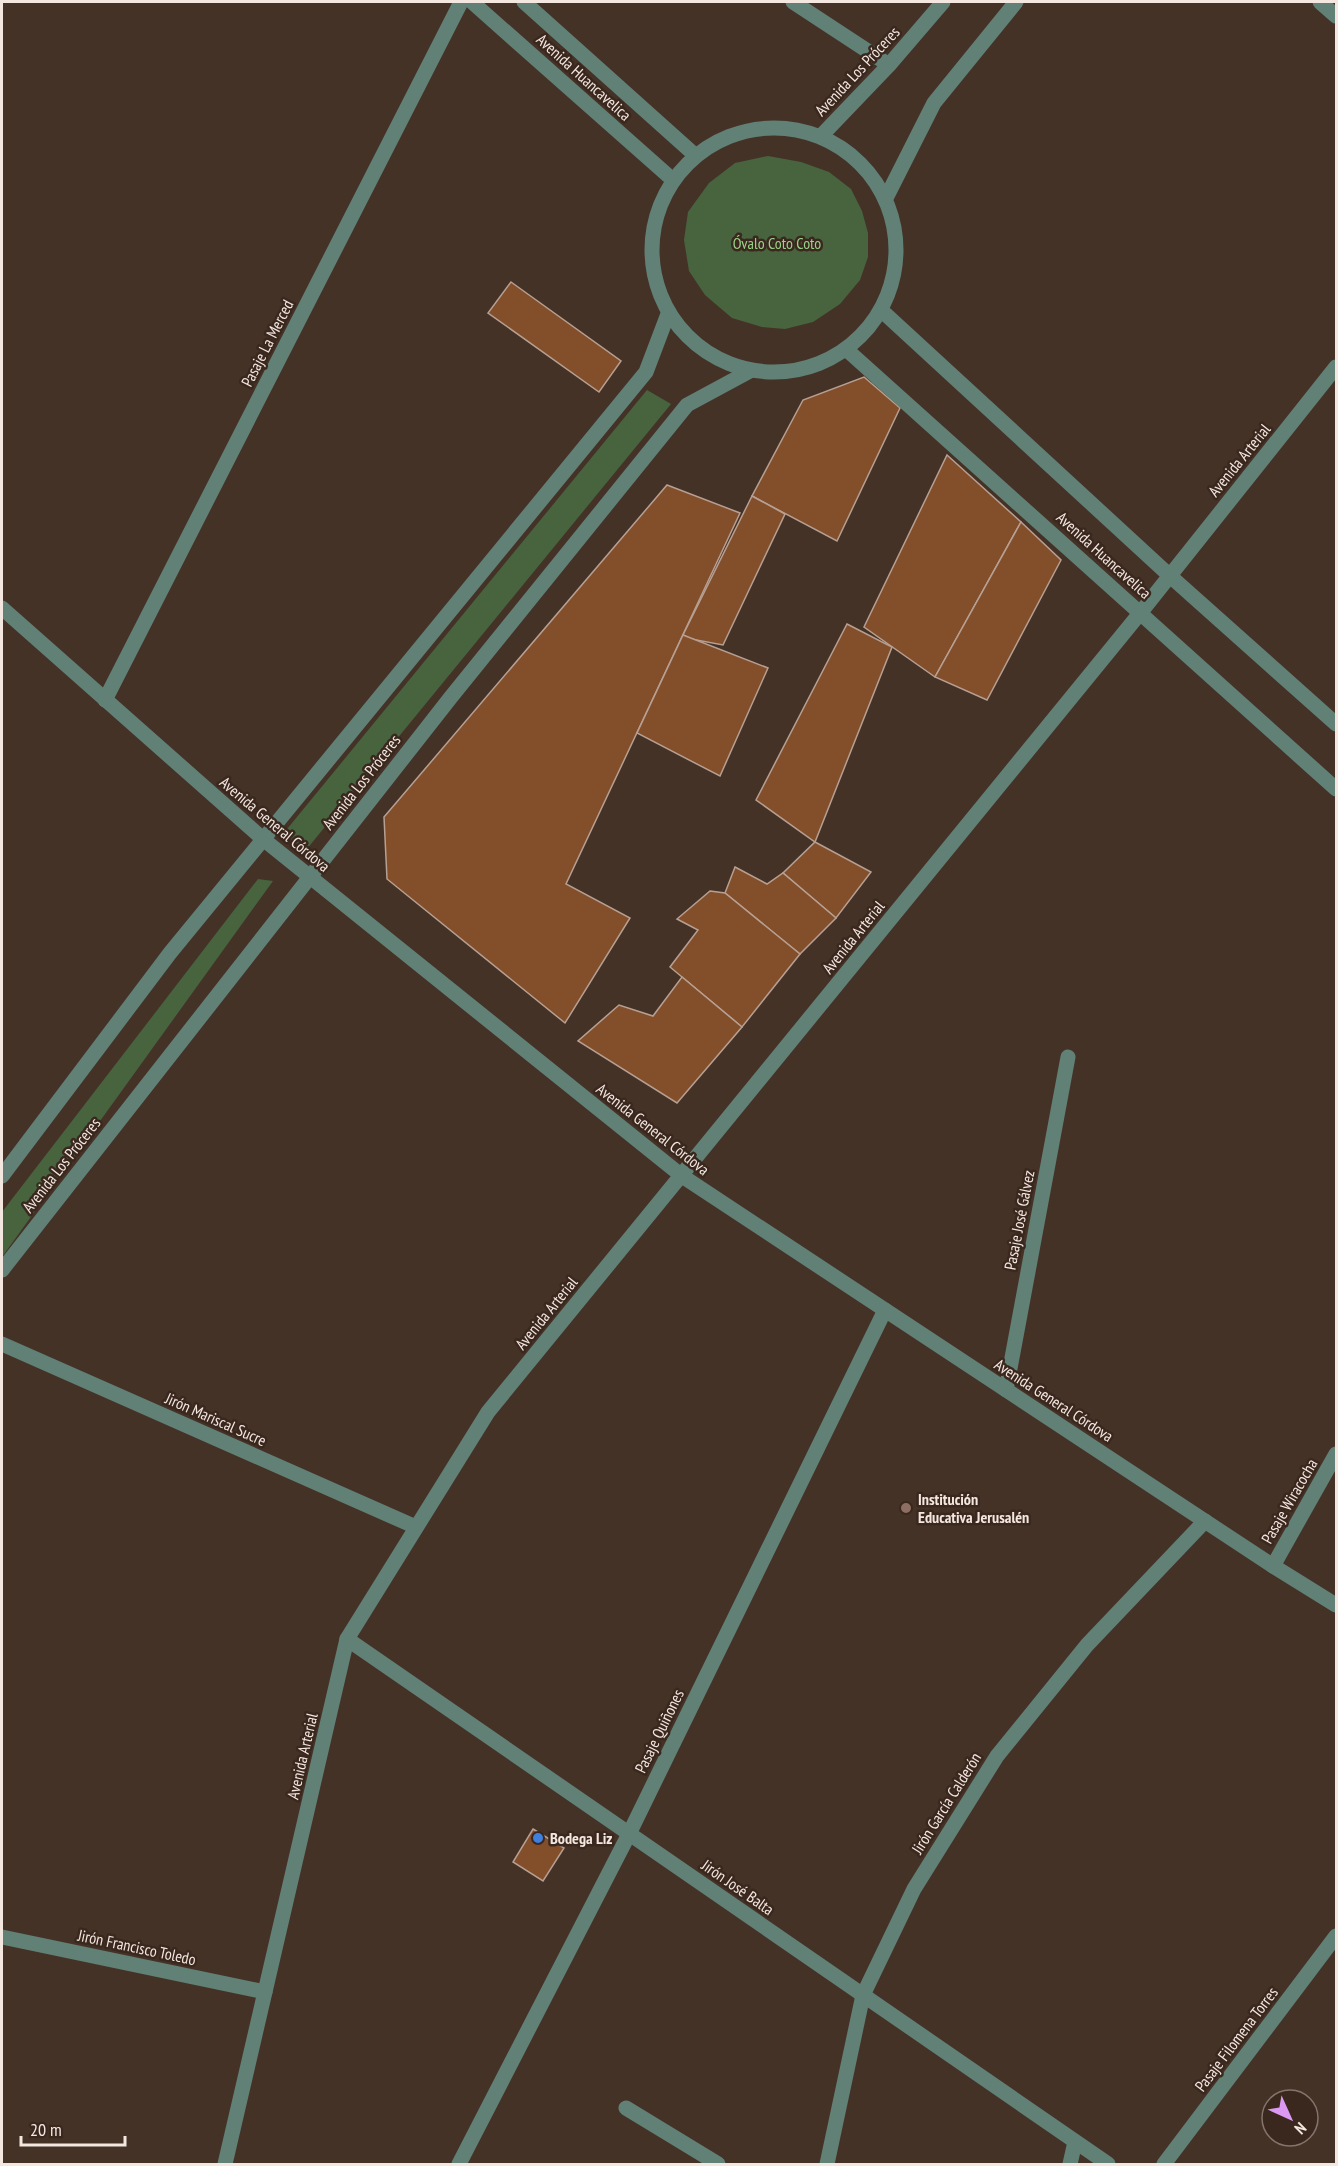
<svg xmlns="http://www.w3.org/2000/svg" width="1338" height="2166" viewBox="0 0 1338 2166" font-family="'PT Sans Narrow',sans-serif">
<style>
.green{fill:#47643f}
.building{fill:#834e2a;stroke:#b7a093;stroke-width:1.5}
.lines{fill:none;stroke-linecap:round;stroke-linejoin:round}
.minor{stroke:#618177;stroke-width:15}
.education-dot{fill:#8d6e63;stroke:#3a281e;stroke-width:2}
.shop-dot{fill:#3f7fe0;stroke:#3a281e;stroke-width:2}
.labels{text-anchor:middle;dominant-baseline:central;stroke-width:5;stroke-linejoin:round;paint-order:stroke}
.street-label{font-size:16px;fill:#f4e7e0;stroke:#3a281e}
.park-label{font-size:16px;fill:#98d389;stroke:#3a281e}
.poi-label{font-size:16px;font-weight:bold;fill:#f4e7e0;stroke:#3a281e;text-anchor:start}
</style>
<rect width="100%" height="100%" fill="#453227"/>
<g class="green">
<polygon points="768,156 801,162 829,172 851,189 862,211 868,233 868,257 860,280 840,304 813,322 785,329 762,327 732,318 705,295 689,271 684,240 688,212 709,183 735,163"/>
<polygon points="647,390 671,404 306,850 283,834"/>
<polygon points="258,879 273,881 2,1257 2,1212"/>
</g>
<g class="building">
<polygon points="511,282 621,361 599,392 488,313"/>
<polygon points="864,377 900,408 837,541 752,496 803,400"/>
<polygon points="947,455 1021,522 935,677 864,627"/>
<polygon points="667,485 740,513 566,884 630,918 565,1023 387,879 384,817"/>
<polygon points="752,496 785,514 723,645 691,639 683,635"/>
<polygon points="1021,522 1061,560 987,700 935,677"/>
<polygon points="847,624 892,647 815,842 756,800"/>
<polygon points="683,635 768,668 720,776 637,733"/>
<polygon points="815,842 871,872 836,918 783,873"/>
<polygon points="735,867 767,884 783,873 836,918 800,954 725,893"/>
<polygon points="710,891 725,893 800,954 742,1027 670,967 698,930 677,919"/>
<polygon points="682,977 742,1027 677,1103 578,1041 619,1005 653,1016"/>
<polygon points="533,1829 564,1848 543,1881 513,1862"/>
</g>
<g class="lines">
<g class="minor">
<polyline points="472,2 673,180"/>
<polyline points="524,2 696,156"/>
<polyline points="793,2 889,65"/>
<polyline points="1320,2 1336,16"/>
<circle cx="774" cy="250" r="122"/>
<polyline points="821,136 889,65 943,2"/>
<polyline points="886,198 934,103 1016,2"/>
<polyline points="881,310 1169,575 1336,724"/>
<polyline points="847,350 1336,789"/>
<polyline points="2,608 263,839 682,1176 1273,1566 1336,1605"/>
<polyline points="105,700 461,2"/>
<polyline points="2,1176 170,953 646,372 668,314"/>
<polyline points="2,1270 451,697 687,405 750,371"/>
<polyline points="2,1344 416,1527"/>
<polyline points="1006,1390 1068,1057"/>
<polyline points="1273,1566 1336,1454"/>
<polyline points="347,1639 1108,2164"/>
<polyline points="2,1937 265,1992"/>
<polyline points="626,2108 718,2164"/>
<polyline points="225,2164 347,1639 488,1412 1141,612 1336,367"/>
<polyline points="459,2164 629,1834 885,1310"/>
<polyline points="827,2164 863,1995 914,1889 997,1756 1087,1645 1205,1521"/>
<polyline points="1070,2164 1075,2142"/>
<polyline points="1164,2164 1336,1936"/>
</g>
</g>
<circle class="education-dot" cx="906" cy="1508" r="6"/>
<circle class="shop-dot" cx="538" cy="1838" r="6"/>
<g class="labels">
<g class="street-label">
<text transform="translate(857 71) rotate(-47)">Avenida Los Próceres</text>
<text transform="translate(584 77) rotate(42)">Avenida Huancavelica</text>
<text transform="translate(267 343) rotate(-63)">Pasaje La Merced</text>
<text transform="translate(1239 460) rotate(-51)">Avenida Arterial</text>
<text transform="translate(1104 555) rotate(42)">Avenida Huancavelica</text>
<text transform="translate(361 782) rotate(-52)">Avenida Los Próceres</text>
<text transform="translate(275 824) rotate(40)">Avenida General Córdova</text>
<text transform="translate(853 937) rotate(-51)">Avenida Arterial</text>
<text transform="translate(653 1129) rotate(38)">Avenida General Córdova</text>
<text transform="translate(61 1165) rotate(-52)">Avenida Los Próceres</text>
<text transform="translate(1019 1220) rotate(-79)">Pasaje José Gálvez</text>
<text transform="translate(546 1313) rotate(-51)">Avenida Arterial</text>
<text transform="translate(1054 1400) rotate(33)">Avenida General Córdova</text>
<text transform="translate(216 1419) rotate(24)">Jirón Mariscal Sucre</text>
<text transform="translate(1289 1501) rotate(-60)">Pasaje Wiracocha</text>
<text transform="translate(659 1731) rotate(-64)">Pasaje Quiñones</text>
<text transform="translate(302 1756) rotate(-77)">Avenida Arterial</text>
<text transform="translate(946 1803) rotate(-58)">Jirón García Calderón</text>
<text transform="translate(738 1887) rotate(35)">Jirón José Balta</text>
<text transform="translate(137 1947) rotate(12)">Jirón Francisco Toledo</text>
<text transform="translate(1236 2039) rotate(-53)">Pasaje Filomena Torres</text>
</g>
<g class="park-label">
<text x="777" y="243">Óvalo Coto Coto</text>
</g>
<g class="poi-label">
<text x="918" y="1499">Institución<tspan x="918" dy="18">Educativa Jerusalén</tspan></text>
<text x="550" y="1838">Bodega Liz</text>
</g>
</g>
<rect width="1338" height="2166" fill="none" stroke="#f4e7e0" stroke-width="6"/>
<g transform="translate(1290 2118) rotate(135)"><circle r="28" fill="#3a281e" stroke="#84746c" stroke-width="1.5"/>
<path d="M0-4.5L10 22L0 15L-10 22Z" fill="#dc99f4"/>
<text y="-9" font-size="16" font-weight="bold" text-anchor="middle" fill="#f4e7e0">N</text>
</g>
<path d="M21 2136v9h104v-9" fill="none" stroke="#f4e7e0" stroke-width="3"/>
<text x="30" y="2136" font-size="18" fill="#f4e7e0" stroke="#3a281e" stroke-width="4.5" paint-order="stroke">20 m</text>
</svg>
